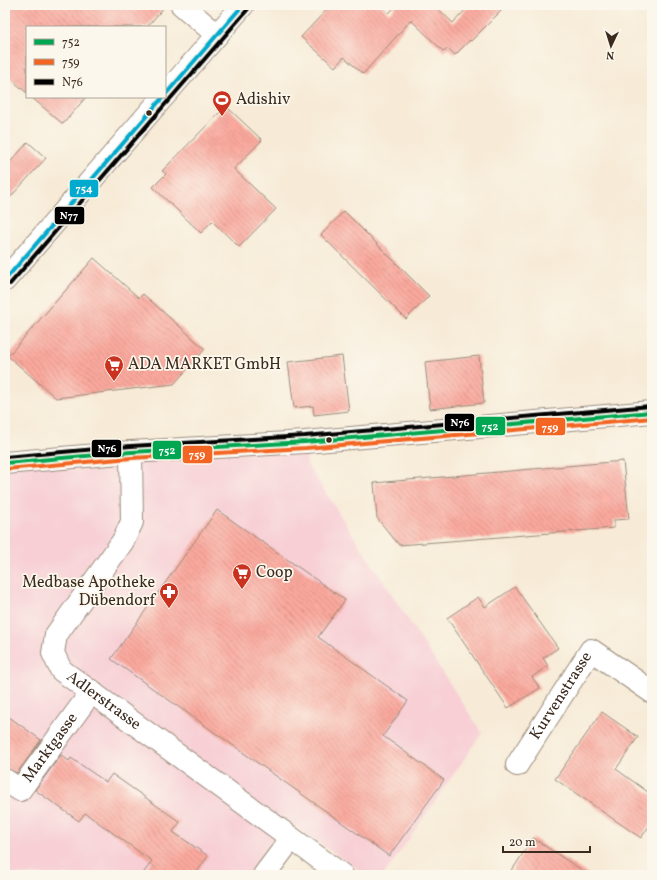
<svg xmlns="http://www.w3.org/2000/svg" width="657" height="880" viewBox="0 0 657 880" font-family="Vollkorn,serif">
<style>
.built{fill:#f7cfd5}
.building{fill:url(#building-back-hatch)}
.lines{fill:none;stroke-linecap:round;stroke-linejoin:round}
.minor-casing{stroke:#998a7a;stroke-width:24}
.minor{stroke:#fff;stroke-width:22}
.bus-1-casing{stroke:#fbf7ec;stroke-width:7}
.bus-2-casing{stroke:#fbf7ec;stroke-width:7}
.bus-3-casing{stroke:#fbf7ec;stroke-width:7}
.bus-4-casing{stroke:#fbf7ec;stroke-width:7}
.bus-5-casing{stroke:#fbf7ec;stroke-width:7}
.bus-1{stroke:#00a651;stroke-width:4}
.bus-2{stroke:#f26522;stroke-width:4}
.bus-3{stroke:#000;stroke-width:4}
.bus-4{stroke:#00a9ce;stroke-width:4}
.bus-5{stroke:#000;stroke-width:4}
.bus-dot{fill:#3b2a1e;stroke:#fbf7ec;stroke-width:1.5}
.labels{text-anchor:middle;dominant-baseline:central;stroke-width:3.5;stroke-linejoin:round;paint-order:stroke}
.poi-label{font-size:16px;fill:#3b2a1e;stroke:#fbf7ec;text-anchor:start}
.street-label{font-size:16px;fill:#3b2a1e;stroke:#fbf7ec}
.line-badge{stroke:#fbf7ec;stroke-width:1.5}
.badge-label{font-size:11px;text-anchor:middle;font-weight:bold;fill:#fff}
</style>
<defs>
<pattern id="building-back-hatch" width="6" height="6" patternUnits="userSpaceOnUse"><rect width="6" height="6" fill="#fba99e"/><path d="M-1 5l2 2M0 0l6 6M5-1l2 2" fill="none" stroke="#cc8a80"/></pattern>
</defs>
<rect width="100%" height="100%" fill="#fbf7ec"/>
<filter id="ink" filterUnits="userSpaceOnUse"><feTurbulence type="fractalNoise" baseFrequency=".025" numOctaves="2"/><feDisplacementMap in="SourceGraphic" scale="8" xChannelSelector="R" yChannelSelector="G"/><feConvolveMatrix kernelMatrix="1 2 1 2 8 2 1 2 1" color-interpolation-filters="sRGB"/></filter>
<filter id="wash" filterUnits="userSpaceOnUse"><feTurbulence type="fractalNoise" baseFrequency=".012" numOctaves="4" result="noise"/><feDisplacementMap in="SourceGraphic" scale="16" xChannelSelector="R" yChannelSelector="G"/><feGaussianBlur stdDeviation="0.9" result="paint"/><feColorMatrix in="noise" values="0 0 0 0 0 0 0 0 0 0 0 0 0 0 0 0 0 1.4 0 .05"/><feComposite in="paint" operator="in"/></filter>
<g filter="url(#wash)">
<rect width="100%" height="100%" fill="#f7ebd7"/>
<polygon class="built" points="305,442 307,464 482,733 384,875 366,875 287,821 247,875 5,875 5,463"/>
<g id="blocks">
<g class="building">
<polygon points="5,5 166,5 147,27 27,27 27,93 5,74"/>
<polygon points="331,5 380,5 389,13 397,5 434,5 453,23 470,5 507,5 471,41 470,40 455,55 448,48 444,52 411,20 363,74 344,57 335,67 301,37"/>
<polygon points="31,97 86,97 63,124"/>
<polygon points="226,106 262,140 234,169 276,209 239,247 212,221 201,233 153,187 166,174 162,171"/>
<polygon points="28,142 46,158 5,203 5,168"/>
<polygon points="344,211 429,296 406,319 321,235"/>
<polygon points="94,258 139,298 143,294 205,349 174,384 56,398 8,356"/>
<polygon points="342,356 349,411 314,415 313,406 294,408 288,362"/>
<polygon points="479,356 484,403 430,409 425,362"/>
<polygon points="623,461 629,519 614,520 614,528 399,545 377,518 374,483"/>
<polygon points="217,510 345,600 318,637 408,701 383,736 444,780 389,856 111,659"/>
<polygon points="515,587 558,648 543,658 548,666 532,677 540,688 508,708 447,618 478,597 485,607"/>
<polygon points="602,712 638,737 616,769 652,795 652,822 641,838 555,779"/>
<polygon points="5,714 41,740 17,773 5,768"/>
<polygon points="61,755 69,761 71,758 106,782 112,774 180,822 173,832 208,856 195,875 142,875 152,861 85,813 79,821 35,790"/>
<polygon points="533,838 589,875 509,875"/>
</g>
</g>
</g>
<g filter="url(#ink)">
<use href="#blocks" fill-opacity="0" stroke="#998a7a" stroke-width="1"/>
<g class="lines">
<g class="minor-casing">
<g id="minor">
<polyline points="182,5 217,35"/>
<polyline points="165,95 243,5"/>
<polyline points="5,280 163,97"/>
<path id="s1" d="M131,452L132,522L123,541L56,635L53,653L61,670L342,875"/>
<polyline points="5,463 131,452 305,442 652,412"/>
<path id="s2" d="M517,765L591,650L652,692"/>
<path id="s3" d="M5,780L20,790L92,691"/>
<polyline points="264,875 291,839"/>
</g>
</g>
<use href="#minor" class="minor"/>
<g class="bus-1-casing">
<polyline id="bus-1" points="5,463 131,452 305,442 652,412"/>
</g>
<g class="bus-2-casing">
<polyline id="bus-2" points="6,469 131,458 306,448 652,418"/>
</g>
<g class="bus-3-casing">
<polyline id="bus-3" points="5,457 131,446 305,436 651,406"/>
</g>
<g class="bus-4-casing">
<g id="bus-4">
<polyline points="165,95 243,5"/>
<polyline points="5,280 163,97"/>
</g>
</g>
<g class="bus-5-casing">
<g id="bus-5">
<polyline points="170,99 248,9"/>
<polyline points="10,284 168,101"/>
</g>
</g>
<use href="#bus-1" class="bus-1"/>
<use href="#bus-2" class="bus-2"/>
<use href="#bus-3" class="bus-3"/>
<use href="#bus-4" class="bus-4"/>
<use href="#bus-5" class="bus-5"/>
</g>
</g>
<defs>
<g id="stadium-pin" transform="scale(1)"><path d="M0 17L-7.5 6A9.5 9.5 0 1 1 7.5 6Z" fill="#c8321e" stroke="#fbf7ec"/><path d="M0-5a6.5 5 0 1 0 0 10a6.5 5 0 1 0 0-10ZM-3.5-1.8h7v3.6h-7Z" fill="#fff"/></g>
<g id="supermarket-pin" transform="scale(1)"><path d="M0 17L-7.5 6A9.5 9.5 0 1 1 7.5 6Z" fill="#c8321e" stroke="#fbf7ec"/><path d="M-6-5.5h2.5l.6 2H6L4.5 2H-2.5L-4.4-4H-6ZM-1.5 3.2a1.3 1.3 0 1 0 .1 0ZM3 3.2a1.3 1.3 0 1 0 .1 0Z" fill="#fff"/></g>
<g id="pharmacy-pin" transform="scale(1)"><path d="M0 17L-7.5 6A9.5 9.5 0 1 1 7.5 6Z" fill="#c8321e" stroke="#fbf7ec"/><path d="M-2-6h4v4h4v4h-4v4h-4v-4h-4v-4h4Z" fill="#fff"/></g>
</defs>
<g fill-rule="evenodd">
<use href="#stadium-pin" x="222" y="100"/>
<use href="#supermarket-pin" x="114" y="365"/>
<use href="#supermarket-pin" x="242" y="573"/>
<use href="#pharmacy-pin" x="169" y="592"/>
</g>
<g class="bus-dot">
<circle cx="149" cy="113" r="3.5"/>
<circle cx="329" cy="440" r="3.5"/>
</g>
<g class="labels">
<g class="poi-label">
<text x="236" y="100">Adishiv</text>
<text x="128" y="365">ADA MARKET GmbH</text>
<text x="256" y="573">Coop</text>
<text x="155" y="583" text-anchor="end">Medbase Apotheke<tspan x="155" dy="18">Dübendorf</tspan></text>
</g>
<g class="street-label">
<text stroke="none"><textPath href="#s2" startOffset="82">Kurvenstrasse</textPath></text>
<text stroke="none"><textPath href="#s1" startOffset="296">Adlerstrasse</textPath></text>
<text stroke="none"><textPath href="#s3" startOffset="70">Marktgasse</textPath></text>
</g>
</g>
<g class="line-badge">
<rect x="69" y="179" width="30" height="19" rx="4" fill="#00a9ce"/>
<rect x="54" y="206" width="31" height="19" rx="4" fill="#000"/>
<rect x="444" y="413" width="31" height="19" rx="4" fill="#000"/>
<rect x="475" y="416" width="31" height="20" rx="4" fill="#00a651"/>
<rect x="535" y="417" width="31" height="19" rx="4" fill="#f26522"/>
<rect x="91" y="439" width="31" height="19" rx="4" fill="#000"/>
<rect x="152" y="440" width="30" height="20" rx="4" fill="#00a651"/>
<rect x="182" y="445" width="31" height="19" rx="4" fill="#f26522"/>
</g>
<g class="badge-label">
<text x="84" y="192">754</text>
<text x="69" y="219">N77</text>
<text x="460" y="426">N76</text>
<text x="490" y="430">752</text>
<text x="550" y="431">759</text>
<text x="107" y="452">N76</text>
<text x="167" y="454">752</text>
<text x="197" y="458">759</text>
</g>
<rect width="657" height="880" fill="none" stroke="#fbf7ec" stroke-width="20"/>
<rect x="26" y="26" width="140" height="72" fill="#fbf7ec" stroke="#aea59a"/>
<rect x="34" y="39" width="20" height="6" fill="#00a651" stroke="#aea59a"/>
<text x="62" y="46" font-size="12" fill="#3b2a1e">752</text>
<rect x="34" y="59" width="20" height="6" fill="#f26522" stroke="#aea59a"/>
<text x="62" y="66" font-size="12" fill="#3b2a1e">759</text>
<rect x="34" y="79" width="20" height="6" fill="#000000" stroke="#aea59a"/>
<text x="62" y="86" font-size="12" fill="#3b2a1e">N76</text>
<g transform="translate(611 46) rotate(184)" stroke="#fbf7ec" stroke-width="3" paint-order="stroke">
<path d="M0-3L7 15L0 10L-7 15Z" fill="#3b2a1e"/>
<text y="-6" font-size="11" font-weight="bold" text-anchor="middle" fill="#3b2a1e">N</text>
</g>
<path d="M503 846v6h87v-6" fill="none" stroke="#3b2a1e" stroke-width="2"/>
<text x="509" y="846" font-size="12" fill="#3b2a1e" stroke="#fbf7ec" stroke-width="3" paint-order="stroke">20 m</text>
</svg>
